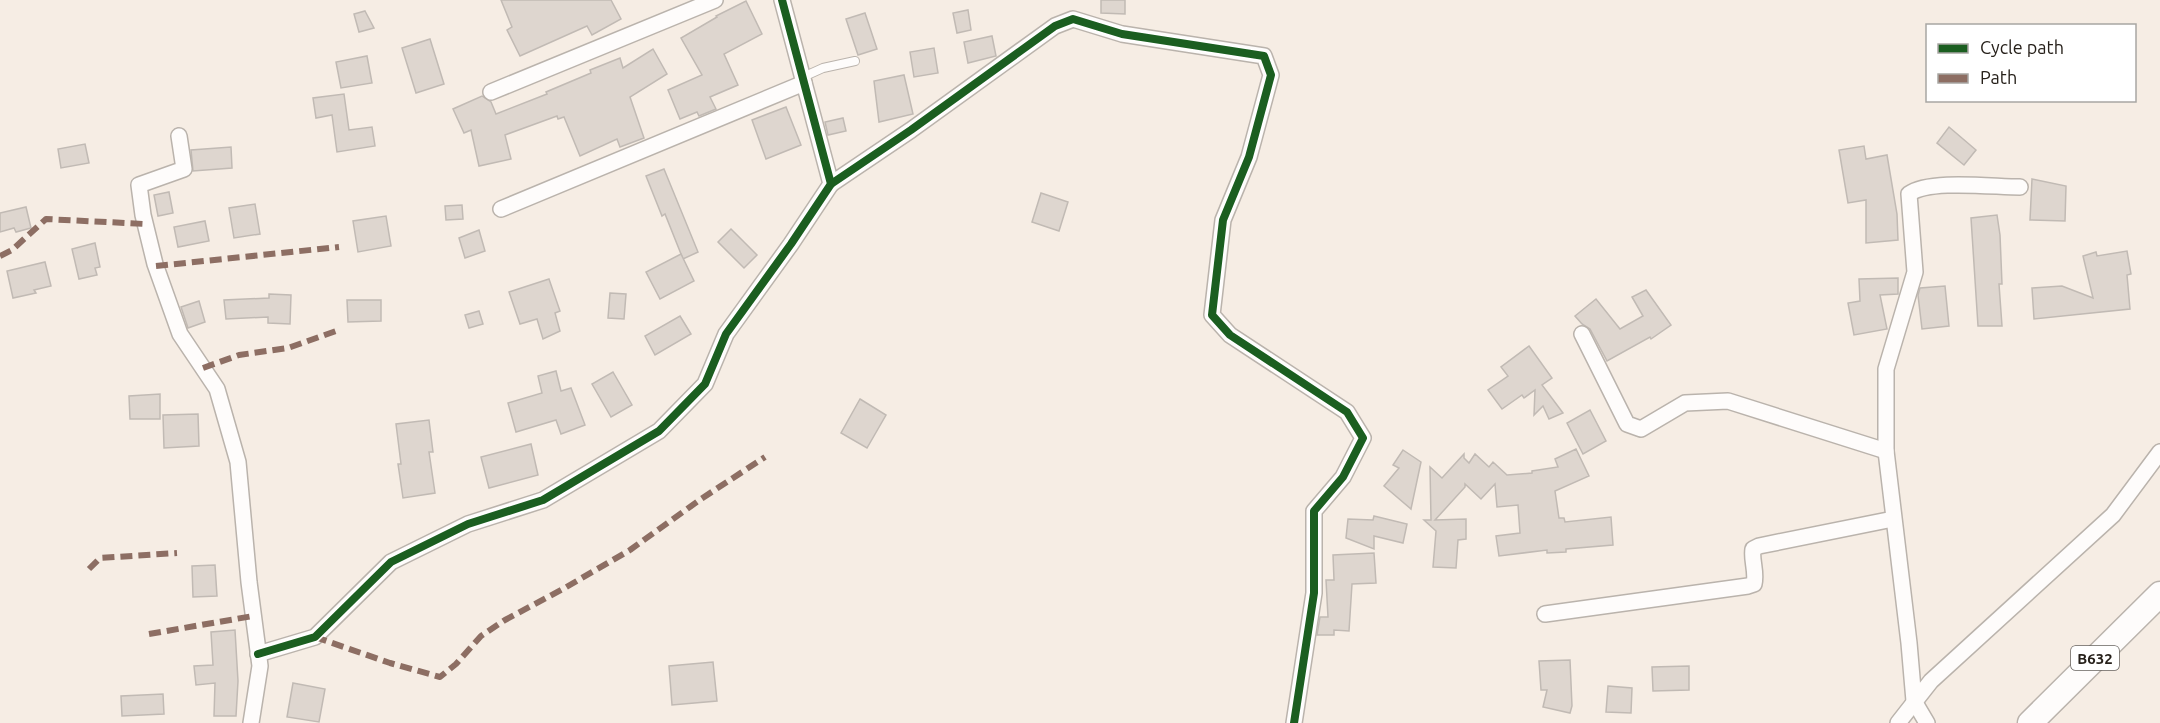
<svg xmlns="http://www.w3.org/2000/svg" width="2160" height="723" viewBox="0 0 2160 723" font-family="Ubuntu,sans-serif">
<style>
.building{fill:#ded6cf;stroke:#c1bab4;stroke-width:1.5}
.lines{fill:none;stroke-linecap:round;stroke-linejoin:round}
.service-casing{stroke:#bab3ac;stroke-width:10}
.minor-casing{stroke:#bab3ac;stroke-width:18}
.primary-casing{stroke:#bab3ac;stroke-width:27}
.service{stroke:#fefcfb;stroke-width:8}
.minor{stroke:#fefcfb;stroke-width:15}
.primary{stroke:#fefcfb;stroke-width:24}
.quiet{stroke:#8d6e63;stroke-width:6;stroke-dasharray:12 6;stroke-linecap:butt}
.cycleway-casing{stroke:#fff;stroke-width:11}
.cycleway{stroke:#1b5e20;stroke-width:8}
.labels{text-anchor:middle;dominant-baseline:central;stroke-width:5;stroke-linejoin:round;paint-order:stroke}
.shield{fill:#fff;stroke:#67635f;stroke-width:1.5}
.shield-label{font-size:15px;font-weight:bold;fill:#26201a}
</style>
<rect width="100%" height="100%" fill="#f6ede4"/>
<g class="building">
<polygon points="501,0 611,0 621,19 592,35 587,26 520,56 507,30 512,27"/>
<polygon points="1101,0 1125,0 1125,14 1101,13"/>
<polygon points="746,1 762,34 724,54 738,85 710,97 716,109 699,116 697,112 680,119 668,90 702,75 681,38 717,17 716,16"/>
<polygon points="968,10 971,30 957,33 953,13"/>
<polygon points="365,11 374,28 359,32 354,14"/>
<polygon points="865,13 877,49 858,55 846,19"/>
<polygon points="992,36 996,56 968,63 964,42"/>
<polygon points="430,39 444,84 416,93 402,48"/>
<polygon points="934,48 938,73 914,77 910,52"/>
<polygon points="653,49 667,74 630,97 644,138 620,147 617,139 580,156 564,117 558,119 557,116 505,135 511,159 479,166 471,130 464,133 453,109 482,96 491,102 496,114 547,94 546,92 591,73 590,70 620,58 623,68"/>
<polygon points="367,56 372,83 341,88 336,62"/>
<polygon points="904,75 913,114 879,122 874,81"/>
<polygon points="344,94 349,130 372,127 375,146 337,152 332,115 316,118 313,98"/>
<polygon points="786,107 801,145 766,159 752,120"/>
<polygon points="843,118 846,131 828,135 825,122"/>
<polygon points="1949,127 1976,150 1964,165 1937,143"/>
<polygon points="85,144 89,163 61,168 58,149"/>
<polygon points="1864,146 1866,159 1887,155 1897,214 1898,240 1866,243 1866,200 1848,203 1839,150"/>
<polygon points="231,147 232,168 193,171 191,150"/>
<polygon points="664,169 698,252 683,259 665,214 662,216 646,176"/>
<polygon points="2032,179 2066,186 2065,221 2030,220"/>
<polygon points="169,192 173,213 158,216 154,195"/>
<polygon points="1041,193 1068,202 1059,231 1032,222"/>
<polygon points="255,204 260,234 234,238 229,208"/>
<polygon points="462,205 463,219 446,220 445,206"/>
<polygon points="26,207 31,228 16,232 14,228 0,232 0,213"/>
<polygon points="1997,215 2000,235 2002,284 1999,284 2002,326 1978,326 1971,218"/>
<polygon points="386,216 391,246 358,252 353,221"/>
<polygon points="205,221 209,241 178,247 174,227"/>
<polygon points="731,229 757,255 744,268 718,242"/>
<polygon points="479,230 485,251 465,258 459,238"/>
<polygon points="95,243 100,267 95,268 97,275 79,279 72,249"/>
<polygon points="2127,251 2131,274 2127,275 2130,309 2034,319 2032,288 2062,286 2093,298 2083,256 2096,252 2097,256"/>
<polygon points="681,254 694,281 660,299 646,272"/>
<polygon points="45,262 51,286 34,290 36,293 13,298 7,271"/>
<polygon points="1898,278 1898,294 1880,295 1887,329 1854,335 1848,303 1860,301 1859,279"/>
<polygon points="549,279 560,311 555,313 560,331 543,339 537,319 520,324 509,292"/>
<polygon points="1945,286 1949,326 1922,329 1918,295 1920,288"/>
<polygon points="1646,290 1671,325 1651,339 1650,337 1607,361 1590,329 1582,324 1575,316 1596,299 1620,329 1643,316 1632,297"/>
<polygon points="610,293 626,294 624,319 608,318"/>
<polygon points="269,294 291,295 290,324 268,323 268,317 226,319 224,300 269,298"/>
<polygon points="347,300 381,300 381,321 348,322"/>
<polygon points="199,301 205,322 188,328 181,307"/>
<polygon points="479,311 483,324 469,328 465,315"/>
<polygon points="680,316 691,334 655,355 645,336"/>
<polygon points="1529,346 1552,378 1542,385 1563,413 1549,419 1543,406 1534,415 1535,390 1524,398 1522,395 1502,409 1488,390 1508,376 1501,367"/>
<polygon points="556,371 561,391 571,388 585,425 561,434 556,420 516,432 508,403 542,393 538,376"/>
<polygon points="613,372 632,405 611,417 592,384"/>
<polygon points="160,394 160,419 130,419 129,396"/>
<polygon points="860,399 886,415 867,448 841,433"/>
<polygon points="1590,410 1606,441 1583,454 1567,423"/>
<polygon points="198,414 199,446 164,448 163,415"/>
<polygon points="429,420 433,452 429,452 435,493 403,498 398,464 401,464 396,424"/>
<polygon points="531,444 538,475 489,488 481,457"/>
<polygon points="1576,449 1589,476 1555,491 1559,518 1564,518 1565,522 1611,517 1613,545 1566,549 1566,552 1547,553 1547,550 1499,556 1496,536 1520,533 1518,505 1497,507 1495,484 1481,499 1465,484 1465,487 1435,520 1466,519 1466,539 1458,540 1456,568 1433,567 1436,531 1424,520 1431,520 1430,467 1442,478 1464,454 1464,458 1469,463 1475,454 1489,467 1493,462 1507,475 1532,473 1532,471 1558,467 1555,459"/>
<polygon points="1403,450 1421,462 1411,509 1384,486 1399,468 1393,465"/>
<polygon points="1374,516 1407,524 1403,543 1374,536 1374,549 1346,538 1348,519 1373,520"/>
<polygon points="1374,553 1376,583 1352,584 1349,631 1334,630 1334,635 1317,635 1320,617 1328,617 1326,580 1334,580 1333,555"/>
<polygon points="215,565 217,596 193,597 192,566"/>
<polygon points="235,630 238,681 236,716 214,716 215,683 196,685 194,666 213,665 211,632"/>
<polygon points="1570,660 1572,706 1570,713 1543,707 1547,690 1541,690 1539,661"/>
<polygon points="713,662 717,701 672,705 669,666"/>
<polygon points="1689,666 1689,690 1653,691 1652,667"/>
<polygon points="293,683 325,689 319,722 287,717"/>
<polygon points="1608,686 1632,688 1631,713 1606,712"/>
<polygon points="163,694 164,714 122,716 121,696"/>
</g>
<g class="lines">
<g class="service-casing">
<polyline id="service" points="803,77 823,68 855,61"/>
</g>
<g class="minor-casing">
<g id="minor">
<polyline points="491,92 715,0"/>
<polyline points="179,136 184,169 139,185 143,215 155,264 180,334 217,389 238,462 249,582 260,666 251,723"/>
<polyline points="831,184 911,130 1055,26 1073,19 1122,34 1264,56 1271,75 1249,157 1223,220 1212,315 1230,335 1347,412 1363,438 1343,477 1314,511 1314,593 1294,723"/>
<polyline points="501,209 804,83"/>
<polyline points="1582,334 1627,424 1641,429 1685,403 1728,401 1886,451"/>
<path d="M1545,614L1748,586L1754,584C1757,572 1751,560 1753,549L1759,546L1893,519"/>
<polyline points="258,654 315,637 391,562 468,524 543,500 659,431 705,384 726,334 791,244 831,184 782,0"/>
<polyline points="1898,723 1931,681 2113,515 2160,452"/>
<path d="M1927,723L1914,701L1909,643L1886,451V369L1915,272L1909,194C1929,179 1993,187 2020,187"/>
</g>
</g>
<g class="primary-casing">
<polyline id="primary" points="2030,723 2160,594"/>
</g>
<use href="#service" class="service"/>
<use href="#minor" class="minor"/>
<use href="#primary" class="primary"/>
<g class="quiet">
<polyline points="0,256 12,250 46,219 145,224"/>
<polyline points="156,266 339,247"/>
<polyline points="203,368 239,355 288,348 339,330"/>
<polyline points="89,569 100,558 177,553"/>
<polyline points="149,634 253,616"/>
<polyline points="315,637 390,663 440,677 456,664 481,636 505,620 563,589 630,550 701,499 765,457"/>
</g>
<g class="cycleway-casing">
<g id="cycleway">
<polyline points="831,184 911,130 1055,26 1073,19 1122,34 1264,56 1271,75 1249,157 1223,220 1212,315 1230,335 1347,412 1363,438 1343,477 1314,511 1314,593 1294,723"/>
<polyline points="258,654 315,637 391,562 468,524 543,500 659,431 705,384 726,334 791,244 831,184 782,0"/>
</g>
</g>
<use href="#cycleway" class="cycleway"/>
</g>
<g class="labels">
<rect class="shield" x="2071" y="646" width="48" height="24" rx="4.5"/>
<g class="shield-label">
<text x="2095" y="658">B632</text>
</g>
</g>
<rect x="1926" y="24" width="210" height="78" fill="#ffffff" stroke="#a8a6a3" stroke-width="1.5"/>
<rect x="1938" y="44" width="30" height="9" fill="#1b5e20" stroke="#a8a6a3" stroke-width="1.5"/>
<text x="1980" y="54" font-size="18" fill="#26201a">Cycle path</text>
<rect x="1938" y="74" width="30" height="9" fill="#8d6e63" stroke="#a8a6a3" stroke-width="1.5"/>
<text x="1980" y="84" font-size="18" fill="#26201a">Path</text>
</svg>
